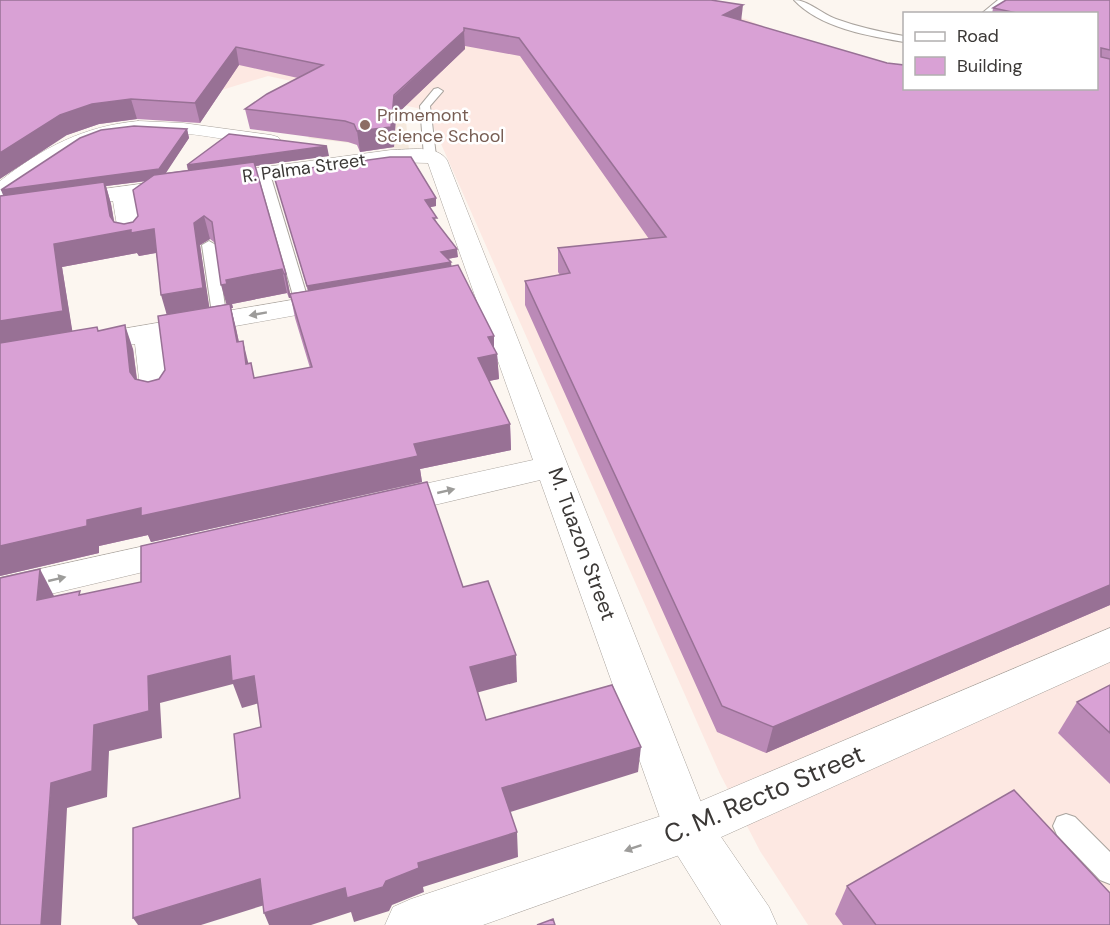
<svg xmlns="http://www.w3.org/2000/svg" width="1110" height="925" viewBox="0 0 1110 925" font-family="'DM Sans',sans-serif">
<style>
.built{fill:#f5e9dd}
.industrial{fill:#fde8e2}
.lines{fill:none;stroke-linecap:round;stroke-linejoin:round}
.lane-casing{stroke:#aaa49e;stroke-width:2}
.street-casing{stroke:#aaa49e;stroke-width:1}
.secondary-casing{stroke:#aaa49e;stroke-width:1}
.lane{fill:#fff;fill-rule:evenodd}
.street{fill:#fff;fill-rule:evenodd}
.secondary{fill:#fff;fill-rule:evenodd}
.wall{fill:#bb8ab7;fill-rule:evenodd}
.shaded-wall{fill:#987195}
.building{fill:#d9a1d5;stroke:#987195;stroke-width:1.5}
.oneway{fill:#9d9c9a}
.education-dot{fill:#8d6e63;stroke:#fff;stroke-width:2}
.labels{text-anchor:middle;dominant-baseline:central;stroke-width:5;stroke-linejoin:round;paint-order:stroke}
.far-education-label{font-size:18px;fill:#785e54;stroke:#fff;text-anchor:start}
.far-street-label{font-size:18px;fill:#3b3836;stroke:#fff}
.street-label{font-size:21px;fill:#3b3836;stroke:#fff}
.near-street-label{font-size:26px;fill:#3b3836;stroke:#fff}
</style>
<rect width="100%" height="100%" fill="#fcf6f0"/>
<polygon class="built" points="348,106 405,112 409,150 308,138"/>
<polygon class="industrial" points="0,0 624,0 746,19 904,88 1110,112 1110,925 808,925 760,851 720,774 426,110 268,76 215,92"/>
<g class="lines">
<g class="lane-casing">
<g id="lane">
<path d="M794,0C808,0 822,14 836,19C858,27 881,32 904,36V42C869,36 820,28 794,0Z"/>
<polygon points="998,0 1007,0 991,14 981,14"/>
<polygon points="438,88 443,91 430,106 436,156 430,159 424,156 420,106 434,89"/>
<polygon points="264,170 270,174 310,306 308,309 303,310 296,306 258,174"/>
<polygon points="209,241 216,245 227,320 220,324 213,320 202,245"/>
<polygon points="1066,814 1075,817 1110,852 1110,884 1100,880 1057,835 1053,826 1057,817"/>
</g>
</g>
<g class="street-casing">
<g id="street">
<path d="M138,121L183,123L271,135L278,137L281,141L278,145L271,147C220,139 152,122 101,138C66,150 36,173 8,197L0,199V181C42,148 84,126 138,121Z"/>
<path d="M391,150C408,150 436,144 447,160L706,815L769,907L777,925H721L671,845L664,829L540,480L388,516L376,512L371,504L376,496L388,492L533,460L428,163L391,162L135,198L143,238L140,243L131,245L122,243L119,238L113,201L0,217V203Z"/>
<polygon points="338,292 347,294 351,300 347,306 163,339 171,396 167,402 156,405 145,402 141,396 135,344 0,368 0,350"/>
<polygon points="185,537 198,541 203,550 198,559 0,606 0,578"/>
</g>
</g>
<g class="secondary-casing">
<polygon id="secondary" points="1110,628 1110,662 688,852 483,925 385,925 393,907 411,899 682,809"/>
</g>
<use href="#lane" class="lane"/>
<use href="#street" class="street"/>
<use href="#secondary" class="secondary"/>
</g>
<g class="wall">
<polygon points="0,0 741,20 904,88 1096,88 1096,14 992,14 993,8 1110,0 1110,605 766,753 717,732 525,305 525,281 560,275 558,272 558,248 649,239 520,56 465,46 465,49 396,115 394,147 360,152 357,145 348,142 250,129 245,109 298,78 239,65 200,123 137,119 99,124 67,135"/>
<path d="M187,129L189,138L165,173L188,170L187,165L329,156L255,166L286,274L290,293L308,291L273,173L436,206L430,207L438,225L458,257L448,259L451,262V266L494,336V348L497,354L499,379L489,381L510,424L511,450L420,469L422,482L151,542L148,535L99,546V553L0,576V196ZM146,181L138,216L133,222L124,224L114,222L111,204L106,186ZM210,239L215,243L227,304L209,307L200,245ZM137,253L139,256L156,253L167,315L165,370L159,379L148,382L137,379L133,349L99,331H72L62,267ZM287,293L289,298H291L295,318L310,368L254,378L239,342L231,308H233L232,304Z"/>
<polygon points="1110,685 1110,784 1058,733 1077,702"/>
<polygon points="847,886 1110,925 843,925 835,914"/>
</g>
<g class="shaded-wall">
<polygon points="743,5 741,22 723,15"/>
<polygon points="464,31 465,49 396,115 394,147 360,152 357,131"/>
<polygon points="236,47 239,65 200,123 195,103"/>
<polygon points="131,99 137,119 99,124 67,135 0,179 0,153 60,115 92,104"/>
<polygon points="187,129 189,138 162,179 106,186 111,204 116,232 131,230 154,229 161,252 139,256 137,253 62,267 73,335 0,348 0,321 5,200 1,190"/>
<polygon points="327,146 329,156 189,175 187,165"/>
<polygon points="436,198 436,206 426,208 425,200"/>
<polygon points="204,216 210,239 200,245 210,312 168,319 161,295 194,223"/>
<polygon points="457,249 458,257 441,260 441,252"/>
<polygon points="451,262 452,270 309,295 307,286"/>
<polygon points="282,269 287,293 232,304 233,308 231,308 236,328 244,367 221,285 226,280"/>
<polygon points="284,274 286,274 291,298 289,298"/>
<polygon points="125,325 133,349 139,397 130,372"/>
<polygon points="494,336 494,354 497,354 499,379 479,383 478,358 488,337"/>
<polygon points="243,341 249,366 246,364"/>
<polygon points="510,424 511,450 420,469 422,482 151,542 148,535 99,546 99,553 0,576 0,546 87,520 414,444"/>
<polygon points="40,569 54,596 51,627 37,600"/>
<polygon points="1110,585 1110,605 766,753 773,727"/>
<polygon points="516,655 517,682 472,694 470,667"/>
<polygon points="230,656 254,676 263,702 242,708 233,684 160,703 162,738 109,751 107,797 67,808 61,925 41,925 51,783 94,725 148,676"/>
<polygon points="641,747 638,772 504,814 502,788"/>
<polygon points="517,832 518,857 423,887 424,892 392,905 389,911 354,922 351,912 311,925 269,925 264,913 345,888 386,881 418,863"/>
<polygon points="260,879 271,903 201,925 138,925 133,918"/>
</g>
<g class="building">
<polygon points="0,0 711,0 743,5 723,15 887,63 904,65 904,88 1096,88 1096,14 1022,14 993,8 1006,0 1110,0 1110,50 1101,48 1101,57 1110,59 1110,585 773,727 722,706 525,281 570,273 558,248 666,237 519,38 464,28 464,31 394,95 391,127 357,131 354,124 345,121 245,109 267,94 323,65 236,47 195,103 131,99 92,104 60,115 0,153"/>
<polygon points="134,126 187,129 159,169 1,190 80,138 101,130"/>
<polygon points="229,134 327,146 187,165"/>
<polygon points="390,157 411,157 436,198 425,200 437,218 433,218 457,249 441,252 451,262 307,286 273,173"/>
<polygon points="254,162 286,274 284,274 282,269 226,280 227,284 221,285 212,222 204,216 194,223 203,288 161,295 154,229 131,233 131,230 54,244 63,311 0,321 0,196 104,182 110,216 114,222 124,224 133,222 138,216 133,190 154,175"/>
<polygon points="458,265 494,336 488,337 497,354 478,358 510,424 414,444 418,456 141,516 141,508 87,520 87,526 0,546 0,343 97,327 98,331 125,325 130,372 135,379 148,382 159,379 165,370 158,316 230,304 237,342 243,341 246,364 251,363 254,378 312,367 290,294"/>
<polygon points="427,482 463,587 488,581 516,655 470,667 486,720 612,685 641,747 502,788 517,832 418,863 419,868 386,881 383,887 347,898 345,888 264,913 260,879 133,918 133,828 240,798 234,734 261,727 254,676 232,681 230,656 148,676 149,711 94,725 92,771 51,783 41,925 0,925 0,578 40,569 37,600 80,591 79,595 141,582 141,546"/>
<polygon points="1110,685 1110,733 1077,702"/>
<polygon points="1014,790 1110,893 1110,925 876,925 847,886"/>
<polygon points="553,919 555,925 537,925"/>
</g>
<defs><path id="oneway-solid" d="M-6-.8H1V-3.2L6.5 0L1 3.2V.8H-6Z" transform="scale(1.5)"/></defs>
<g class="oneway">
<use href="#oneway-solid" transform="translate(258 314) rotate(170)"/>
<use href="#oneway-solid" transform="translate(446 491) rotate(-13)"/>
<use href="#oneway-solid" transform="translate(57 579) rotate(-13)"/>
<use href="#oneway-solid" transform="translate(633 848) rotate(161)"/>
</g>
<circle class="education-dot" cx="365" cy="125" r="6"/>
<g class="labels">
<g class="far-education-label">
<text x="377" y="115">Primemont<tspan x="377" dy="21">Science School</tspan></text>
</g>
<g class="far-street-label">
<text transform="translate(304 168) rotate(-8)">R. Palma Street</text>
</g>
<g class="street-label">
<text transform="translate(582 544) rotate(70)">M. Tuazon Street</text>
</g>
<g class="near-street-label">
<text transform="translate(764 794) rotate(-23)">C. M. Recto Street</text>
</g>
</g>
<rect x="903" y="12" width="195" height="78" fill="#ffffff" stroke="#b1afaf" stroke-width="1.5"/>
<rect x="915" y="32" width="30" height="9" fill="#ffffff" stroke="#b1afaf" stroke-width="1.5"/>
<text x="957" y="42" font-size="18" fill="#3b3836">Road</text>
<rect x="915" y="57" width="30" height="18" fill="#d9a1d5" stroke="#b1afaf" stroke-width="1.5"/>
<text x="957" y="72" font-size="18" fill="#3b3836">Building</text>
</svg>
